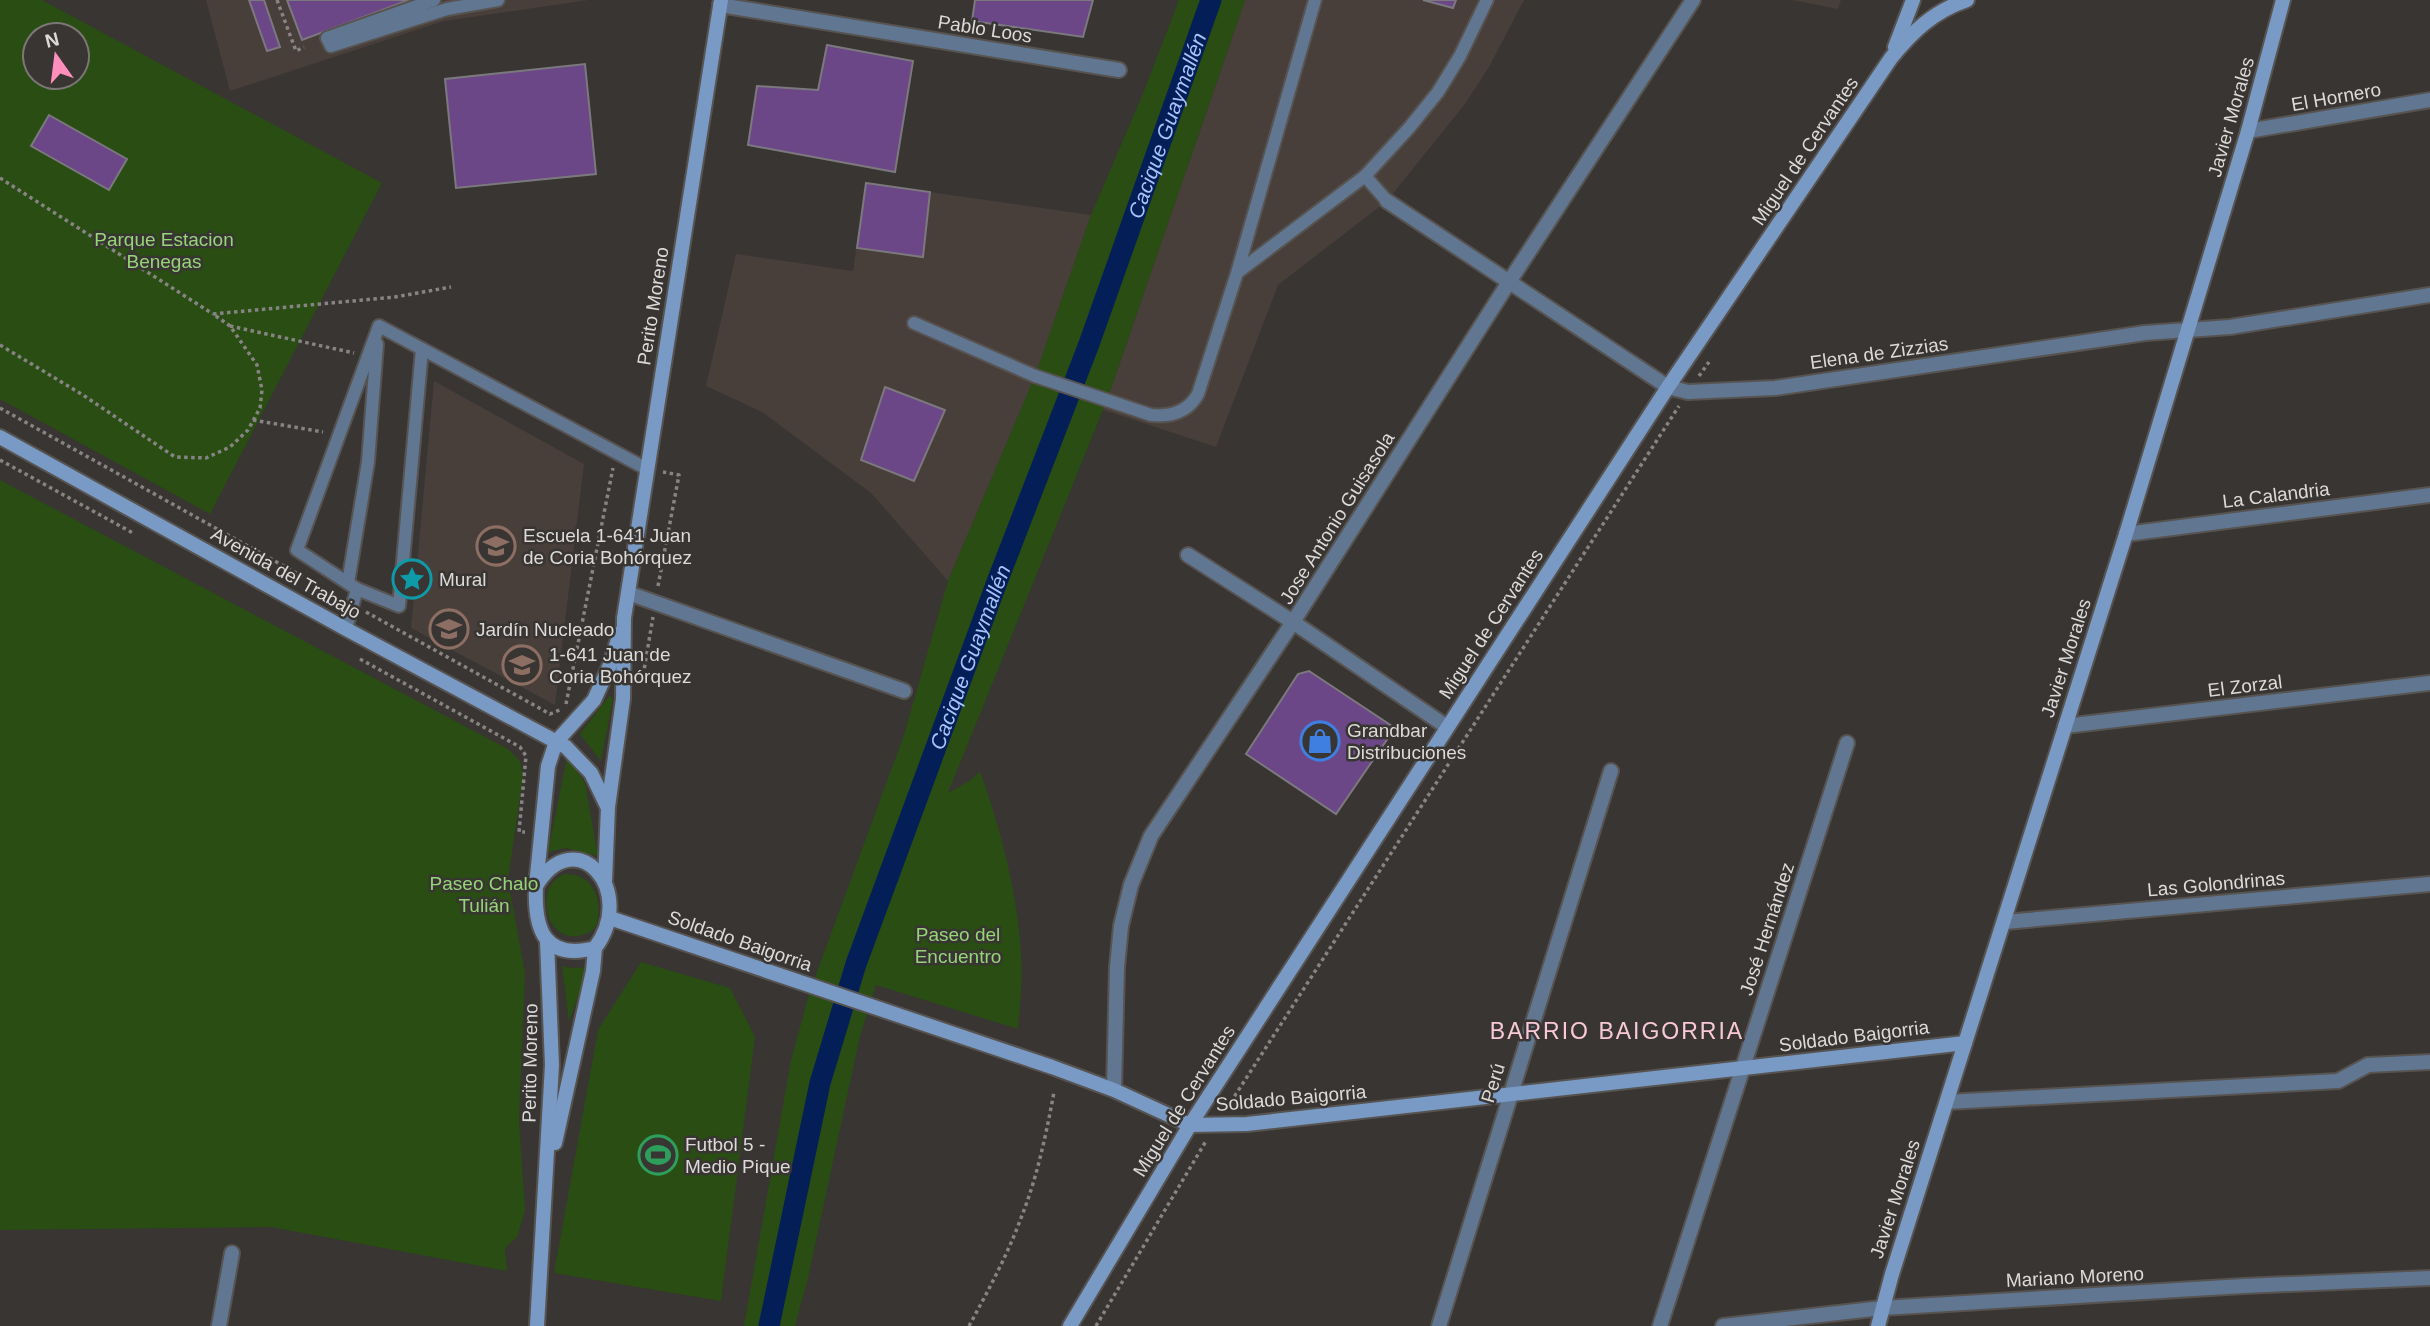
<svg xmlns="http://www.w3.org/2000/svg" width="2430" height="1326" viewBox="0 0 2430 1326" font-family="Helvetica,sans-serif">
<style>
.built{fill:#483e3a}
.green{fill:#294d13;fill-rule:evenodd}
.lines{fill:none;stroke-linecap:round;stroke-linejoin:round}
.canal{stroke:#041f58;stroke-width:21}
.building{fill:#6c4787;stroke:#7b797d;stroke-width:2}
.lane-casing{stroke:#565351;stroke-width:16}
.street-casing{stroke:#565351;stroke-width:18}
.secondary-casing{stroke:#565351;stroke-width:18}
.path{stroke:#878483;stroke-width:3.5;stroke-dasharray:3.5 3.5;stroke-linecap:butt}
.lane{stroke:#617691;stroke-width:12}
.street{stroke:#617691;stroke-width:14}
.secondary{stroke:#789ac4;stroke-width:14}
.labels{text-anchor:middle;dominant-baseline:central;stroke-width:5;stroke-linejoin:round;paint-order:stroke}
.street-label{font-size:19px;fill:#dcdad9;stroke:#383533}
.park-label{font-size:19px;fill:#96d478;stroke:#383533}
.poi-label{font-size:19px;fill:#dcdad9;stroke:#383533;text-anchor:start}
.water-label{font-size:21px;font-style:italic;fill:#a6c4fa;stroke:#383533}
.quarter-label{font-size:23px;letter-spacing:2px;fill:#f9c8d9;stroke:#383533}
</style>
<rect width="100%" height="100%" fill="#383533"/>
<g class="built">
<polygon points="206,0 589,0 444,21 230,91"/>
<polygon points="1245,0 1524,0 1489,67 1465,104 1387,201 1278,285 1216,447 1031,386 948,581 871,493 762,412 706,386 736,254 853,271 866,183 1091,215 1040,363 1111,388"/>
<polygon points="1792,0 1841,0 1838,9"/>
<polygon points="434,381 584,464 555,705 411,628"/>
</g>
<g class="green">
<path d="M0,0H42L382,183L210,514L0,399ZM35,35H77V77H35Z"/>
<path d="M1179,0H1245L1107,400L948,793L971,780L980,771C1000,826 1018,895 1021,954C1023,979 1020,1004 1018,1029L876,985L860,1036L808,1278L795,1326H744L791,1060L810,991L904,735L948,581L1035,376L1091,215L1144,91Z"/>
<polygon points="0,480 508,749 520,761 523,776 508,880 525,973 519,1119 525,1211 517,1237 505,1248 507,1271 271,1227 0,1230"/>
<polygon points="609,696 613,698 601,761 580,734"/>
<polygon points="567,757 585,783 598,856 566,848 548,852"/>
<path d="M565,874C590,873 602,895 598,919C597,926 593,932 585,934C548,949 530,887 565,874Z"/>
<polygon points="641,962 730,988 755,1037 721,1301 554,1273 598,1030"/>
<polygon points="562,966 573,968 588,967 569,1022"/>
</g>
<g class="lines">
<path class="canal" id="s1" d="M769,1326L820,1083L856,964L997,582L1089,344L1211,0"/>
</g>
<g class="building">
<polygon points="249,0 264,0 280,47 267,51"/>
<polygon points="287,0 409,0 302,40"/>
<polygon points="975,0 1093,0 1083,37 972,21"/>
<polygon points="1423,0 1456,0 1453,8"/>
<polygon points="827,45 913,61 895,172 748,145 757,86 818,90"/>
<polygon points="585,64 596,174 456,188 445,79"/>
<polygon points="49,115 127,159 109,190 31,146"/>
<polygon points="866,183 930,192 923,257 857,248"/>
<polygon points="885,387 945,410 914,481 861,460"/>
<polygon points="1309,671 1395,728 1336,814 1246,754 1298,674"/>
</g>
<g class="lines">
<g class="lane-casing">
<g id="lane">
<polyline points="434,0 327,38 331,46 447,9 498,0"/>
<polyline points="1365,176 1387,201"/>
<polyline points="1238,272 1365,176 1409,128 1438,92 1460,56 1487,0"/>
<path d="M914,323L1035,376L1151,415C1171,417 1188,412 1198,394L1237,273L1315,0"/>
<polyline points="348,583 368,462 377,344"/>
<polyline points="357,589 399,606 422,349"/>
<polyline points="346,629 357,589 297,550 379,326 647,469"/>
</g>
</g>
<g class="street-casing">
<g id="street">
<polyline points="720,5 1119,70"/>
<polyline points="2248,131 2430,100"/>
<polyline points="1387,201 1668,387 1688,392 1775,388 2145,333 2230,327 2430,295"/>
<polyline points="2126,534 2430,495"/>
<polyline points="1188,555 1293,622 1447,727"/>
<polyline points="628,593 904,691"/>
<polyline points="2065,726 2430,683"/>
<polyline points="2005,922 2430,884"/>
<polyline points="1114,1090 1117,967 1121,926 1131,885 1151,836 1293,622 1509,282 1693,0"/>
<polyline points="1947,1102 2338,1081 2368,1065 2430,1062"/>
<polyline points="219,1326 232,1253"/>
<polyline points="1439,1326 1611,771"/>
<polyline points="1660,1326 1847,743"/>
<polyline points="1723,1326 1882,1308 2243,1286 2430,1278"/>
</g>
</g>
<g class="secondary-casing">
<g id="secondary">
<polyline points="1895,47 1913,0"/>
<polyline points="0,437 346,629 566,747 591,773 607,806"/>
<polyline points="605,881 608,807 623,699 624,618 721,0"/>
<path d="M536,886C576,820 638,891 595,948C544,961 534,929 536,886L548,766L556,742L594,700L610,665L620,633"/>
<polyline points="610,918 1052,1067 1114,1090 1190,1125 1247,1124 1965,1043"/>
<polyline points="555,1143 593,971 595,948"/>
<polyline points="537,1326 552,1065 547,941"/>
<path d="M1070,1326L1190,1125L1668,387L1891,58C1913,31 1934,11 1967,0"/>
<polyline points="1878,1326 1892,1274 2126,534 2248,131 2283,0"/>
</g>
</g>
<g class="path">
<polyline points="277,0 296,51 304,47"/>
<polyline points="0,178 213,314"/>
<polyline points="230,326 354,353"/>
<polyline points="0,345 83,395 175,457 206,458 230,447 248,430 260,408 262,390 257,365 230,326 213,314 395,297 451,287"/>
<polyline points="1699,376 1709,362"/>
<polyline points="0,408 316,584"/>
<polyline points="253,420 323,432"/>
<polyline points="0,460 133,533"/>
<polyline points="658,586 679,475 663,472"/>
<polyline points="366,612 550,714 562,709"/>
<polyline points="360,659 520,747 526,756 519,832 525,832"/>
<polyline points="642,682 653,617"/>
<polyline points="566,704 613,468"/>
<polyline points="1227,1108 1679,406"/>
<path d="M969,1326C988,1291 1007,1256 1021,1218C1037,1178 1046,1135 1054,1092"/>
<polyline points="1096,1326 1206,1141"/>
</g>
<use href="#lane" class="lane"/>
<use href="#street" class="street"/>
<use href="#secondary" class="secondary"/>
</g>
<defs>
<g id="school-ring" transform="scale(2.0125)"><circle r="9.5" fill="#383533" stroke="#8d6e63" stroke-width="1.5"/><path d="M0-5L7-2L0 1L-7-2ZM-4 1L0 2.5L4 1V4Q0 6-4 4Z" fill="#8d6e63"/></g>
<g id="sight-ring" transform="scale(2.0125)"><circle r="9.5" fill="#383533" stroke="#0f9aa8" stroke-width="1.5"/><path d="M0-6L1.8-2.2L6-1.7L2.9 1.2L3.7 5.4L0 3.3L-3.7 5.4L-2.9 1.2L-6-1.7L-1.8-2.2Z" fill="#0f9aa8"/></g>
<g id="shop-ring" transform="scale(2.0125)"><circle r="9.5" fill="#383533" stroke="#3f7fe0" stroke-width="1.5"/><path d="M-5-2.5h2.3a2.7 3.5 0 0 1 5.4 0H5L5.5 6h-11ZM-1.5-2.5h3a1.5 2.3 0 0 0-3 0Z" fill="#3f7fe0"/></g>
<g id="stadium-ring" transform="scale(2.0125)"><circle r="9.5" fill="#383533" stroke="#2e9e5b" stroke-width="1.5"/><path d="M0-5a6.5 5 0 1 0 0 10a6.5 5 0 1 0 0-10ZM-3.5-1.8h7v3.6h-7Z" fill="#2e9e5b"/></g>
</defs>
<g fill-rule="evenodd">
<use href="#school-ring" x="496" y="546"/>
<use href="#sight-ring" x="412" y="579"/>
<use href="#school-ring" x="449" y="629"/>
<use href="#school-ring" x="522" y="665"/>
<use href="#shop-ring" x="1320" y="741"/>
<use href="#stadium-ring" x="658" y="1155"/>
</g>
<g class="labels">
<g class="street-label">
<text transform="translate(985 29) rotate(9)">Pablo Loos</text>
<text transform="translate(2336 97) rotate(-10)">El Hornero</text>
<text transform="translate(2231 117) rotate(-74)">Javier Morales</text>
<text transform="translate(1805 151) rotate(-56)">Miguel de Cervantes</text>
<text transform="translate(653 306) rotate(-81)">Perito Moreno</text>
<text transform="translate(1879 353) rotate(-8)">Elena de Zizzias</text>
<text transform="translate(2276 495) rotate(-7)">La Calandria</text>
<text transform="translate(1337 518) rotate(-58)">Jose Antonio Guisasola</text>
<text transform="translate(286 573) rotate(29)">Avenida del Trabajo</text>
<text transform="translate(1491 624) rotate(-57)">Miguel de Cervantes</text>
<text transform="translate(2066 658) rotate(-72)">Javier Morales</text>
<text transform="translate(2245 686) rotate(-7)">El Zorzal</text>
<text transform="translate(2216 884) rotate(-5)">Las Golondrinas</text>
<text transform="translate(1767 929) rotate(-72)">José Hernández</text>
<text transform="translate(740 941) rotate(19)">Soldado Baigorria</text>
<text transform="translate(1854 1036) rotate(-7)">Soldado Baigorria</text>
<text transform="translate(530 1063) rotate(-89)">Perito Moreno</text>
<text transform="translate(1493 1083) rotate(-73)">Perú</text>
<text transform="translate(1291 1098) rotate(-5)">Soldado Baigorria</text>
<text transform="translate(1184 1101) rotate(-58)">Miguel de Cervantes</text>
<text transform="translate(1895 1199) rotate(-72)">Javier Morales</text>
<text transform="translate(2075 1277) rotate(-3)">Mariano Moreno</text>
</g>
<g class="park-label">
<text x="164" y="239">Parque Estacion<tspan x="164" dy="22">Benegas</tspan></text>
<text x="484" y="883">Paseo Chalo<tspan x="484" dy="22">Tulián</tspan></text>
<text x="958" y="934">Paseo del<tspan x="958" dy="22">Encuentro</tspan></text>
</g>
<g class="poi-label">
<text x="523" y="535">Escuela 1-641 Juan<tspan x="523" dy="22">de Coria Bohórquez</tspan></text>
<text x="439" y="579">Mural</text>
<text x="476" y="629">Jardín Nucleado</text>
<text x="549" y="654">1-641 Juan de<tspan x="549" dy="22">Coria Bohórquez</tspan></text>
<text x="1347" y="730">Grandbar<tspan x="1347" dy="22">Distribuciones</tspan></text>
<text x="685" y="1144">Futbol 5 -<tspan x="685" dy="22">Medio Pique</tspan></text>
</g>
<g class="water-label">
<text stroke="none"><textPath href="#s1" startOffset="1267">Cacique Guaymallén</textPath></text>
<text stroke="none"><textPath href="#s1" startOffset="700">Cacique Guaymallén</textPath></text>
</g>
<g class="quarter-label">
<text x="1617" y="1031">BARRIO BAIGORRIA</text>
</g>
</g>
<g transform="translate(56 56) rotate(346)"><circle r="33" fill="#383533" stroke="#7a7775" stroke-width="2"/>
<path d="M0-5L12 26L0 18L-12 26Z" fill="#fe8ebc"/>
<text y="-10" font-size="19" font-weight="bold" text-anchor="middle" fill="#dcdad9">N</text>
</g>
</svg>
